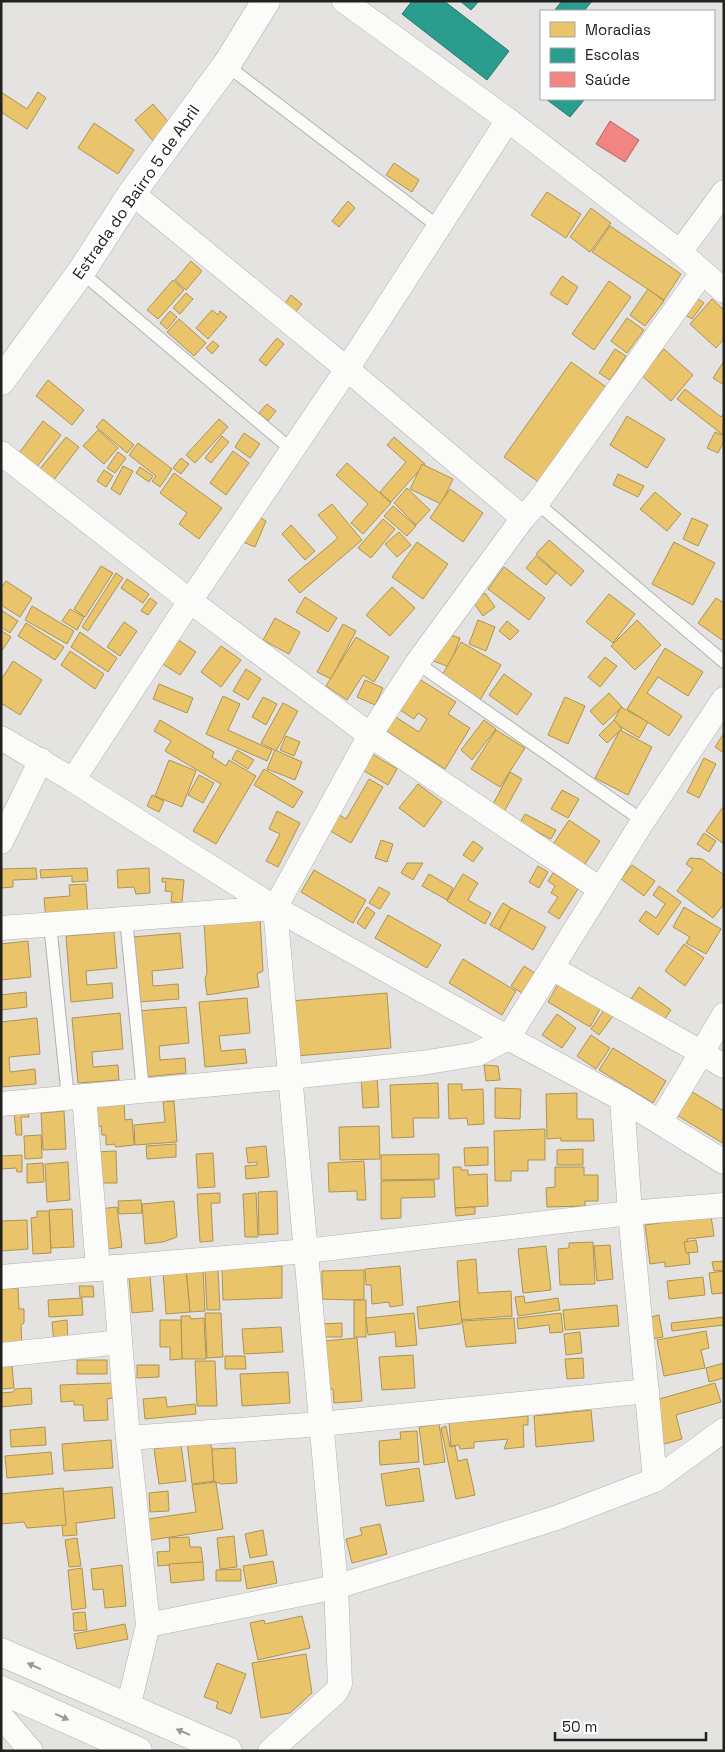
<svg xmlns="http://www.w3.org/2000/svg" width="725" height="1752" viewBox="0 0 725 1752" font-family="'Space Grotesk',sans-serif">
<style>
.homes{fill:#e9c46a;stroke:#ad9354}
.schools{fill:#2a9d8f;stroke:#27786d}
.health{fill:#f28482;stroke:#b36664}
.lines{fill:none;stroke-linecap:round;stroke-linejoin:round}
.lane-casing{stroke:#b1b1b0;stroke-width:14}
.street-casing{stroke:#b1b1b0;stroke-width:25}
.secondary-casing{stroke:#b1b1b0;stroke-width:29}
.lane{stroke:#fbfbfa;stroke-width:12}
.street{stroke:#fbfbfa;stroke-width:24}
.secondary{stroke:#fbfbfa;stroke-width:28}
.oneway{fill:#999997}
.labels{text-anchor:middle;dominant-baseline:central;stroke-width:5;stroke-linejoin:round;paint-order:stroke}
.street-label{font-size:16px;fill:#21211f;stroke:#fff}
</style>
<rect width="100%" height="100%" fill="#e4e3e1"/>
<g class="homes">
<polygon points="1,92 27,109 38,92 46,98 27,129 1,112"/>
<polygon points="153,104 172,126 154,142 135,120"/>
<polygon points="94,123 134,150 118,174 78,148"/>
<polygon points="394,163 419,180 412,192 386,175"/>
<polygon points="547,192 581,214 566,238 531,215"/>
<polygon points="348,201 355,208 339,227 332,221"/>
<polygon points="591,208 611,223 590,252 570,237"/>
<polygon points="610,226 681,274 664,300 592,252"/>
<polygon points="191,261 202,271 186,290 175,280"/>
<polygon points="562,276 578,287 567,305 550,294"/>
<polygon points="173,280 184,290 158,319 147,310"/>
<polygon points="609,281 631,297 594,350 572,334"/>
<polygon points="648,289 664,301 645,326 630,315"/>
<polygon points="186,293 193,299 180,314 173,308"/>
<polygon points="291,295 302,304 294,314 283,306"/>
<polygon points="694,296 704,303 692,319 682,313"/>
<polygon points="712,299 724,310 724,339 716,348 690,324"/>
<polygon points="212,310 218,315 220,311 227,317 208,339 196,328"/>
<polygon points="170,311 177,317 167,329 160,323"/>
<polygon points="627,318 644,330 627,353 611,341"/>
<polygon points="179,319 206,343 194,356 167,332"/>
<polygon points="277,338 284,344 266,366 259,360"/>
<polygon points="213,341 219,346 212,354 206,348"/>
<polygon points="615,349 626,356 610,380 599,373"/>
<polygon points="664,349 693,375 671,401 641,375"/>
<polygon points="724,361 724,385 713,378"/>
<polygon points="571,362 609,389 541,484 504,457"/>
<polygon points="48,380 84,410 72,425 36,396"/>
<polygon points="685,389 721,417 724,413 723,435 677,399"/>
<polygon points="267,404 276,411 268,421 259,413"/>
<polygon points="627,416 665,439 647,468 610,445"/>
<polygon points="103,419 134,445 127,453 96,427"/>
<polygon points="219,419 228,427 195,463 186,455"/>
<polygon points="43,421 61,435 37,467 19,453"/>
<polygon points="98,430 118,448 104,464 83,446"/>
<polygon points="715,432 724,436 724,441 718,453 707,448"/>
<polygon points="244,433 260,444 250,458 235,447"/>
<polygon points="222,436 229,442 211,463 205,458"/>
<polygon points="66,437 79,447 53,481 39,470"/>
<polygon points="394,437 425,464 391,502 380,492 406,462 387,445"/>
<polygon points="138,443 172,469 160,487 152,481 156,476 129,455"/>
<polygon points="233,451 249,463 226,495 210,483"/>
<polygon points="118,452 126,458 115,473 107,468"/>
<polygon points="181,458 189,464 181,474 173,468"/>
<polygon points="347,463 391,503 363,534 351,523 368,504 336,475"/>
<polygon points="422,464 453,479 441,504 410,489"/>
<polygon points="123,466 133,471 120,495 111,489"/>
<polygon points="140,467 153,476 149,482 136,473"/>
<polygon points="104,470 113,476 106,487 97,481"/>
<polygon points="174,473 222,508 199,539 179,524 187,513 160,493"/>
<polygon points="618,474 644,486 638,497 613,485"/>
<polygon points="407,488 430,510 416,525 394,503"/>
<polygon points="450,489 483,513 463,542 430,518"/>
<polygon points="655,492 681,514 667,531 640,509"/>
<polygon points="332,504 362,540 300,593 288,580 338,538 318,515"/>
<polygon points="393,506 416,526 407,536 384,516"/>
<polygon points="255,515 266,521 255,547 243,542"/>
<polygon points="692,518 708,525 698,546 683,539"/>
<polygon points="383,519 395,529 371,558 358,548"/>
<polygon points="291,525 315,551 305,560 282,534"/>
<polygon points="399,532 411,545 397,557 385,544"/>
<polygon points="549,540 584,571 571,586 536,554"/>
<polygon points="417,542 448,564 423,599 392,577"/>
<polygon points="674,542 715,563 693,605 652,584"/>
<polygon points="536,556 556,573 546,585 526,568"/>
<polygon points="101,566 113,573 85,617 74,609"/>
<polygon points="504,567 545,598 529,620 488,589"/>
<polygon points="116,573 123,578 88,631 82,627"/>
<polygon points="127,579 149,594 143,603 121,588"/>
<polygon points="6,581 32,598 20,617 1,605 1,588"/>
<polygon points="392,587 415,608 390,636 366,615"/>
<polygon points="485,593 495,607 483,616 473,602"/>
<polygon points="609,594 635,614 613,643 586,622"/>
<polygon points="305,597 337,618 328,632 296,612"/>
<polygon points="150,598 157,603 148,615 141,611"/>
<polygon points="716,598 724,603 724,638 722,640 698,623"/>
<polygon points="32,606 74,631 67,644 25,620"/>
<polygon points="70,609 84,617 77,630 62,621"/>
<polygon points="1,610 18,621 10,633 1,627"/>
<polygon points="275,618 300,632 289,654 263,640"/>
<polygon points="478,620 495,627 486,651 469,644"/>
<polygon points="637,620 661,645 635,670 611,646"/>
<polygon points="507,621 519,631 510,640 499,631"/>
<polygon points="124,622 137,631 120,656 107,647"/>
<polygon points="26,623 64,647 55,660 18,636"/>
<polygon points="343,624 356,631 331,679 317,672"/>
<polygon points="2,631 11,637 1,652 1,632"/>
<polygon points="80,632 117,658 108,672 71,647"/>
<polygon points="442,632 460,638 449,667 431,660"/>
<polygon points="174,637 196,652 180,675 158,661"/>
<polygon points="356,637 389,657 374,682 363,675 347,700 326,686"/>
<polygon points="461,642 501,665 480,700 441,677"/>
<polygon points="221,646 241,660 221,687 201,672"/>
<polygon points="665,648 703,672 688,696 658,677 647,693 682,716 669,736 627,709"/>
<polygon points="70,651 104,674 95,689 61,665"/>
<polygon points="605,657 617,666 600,687 588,677"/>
<polygon points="13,661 42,680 20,715 1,703 1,680"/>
<polygon points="246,669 261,679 248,700 233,691"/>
<polygon points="504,674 532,694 517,715 489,695"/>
<polygon points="416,677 456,702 448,714 470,728 445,769 385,730 394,716 419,732 427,719 418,713 414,719 397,708"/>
<polygon points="365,680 383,688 375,705 357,697"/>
<polygon points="159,684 193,698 187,713 153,699"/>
<polygon points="609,693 622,707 603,725 590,711"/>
<polygon points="223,696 240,704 228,730 272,750 267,761 206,734"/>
<polygon points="263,697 277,704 266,725 252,717"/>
<polygon points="565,697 585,706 568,744 548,735"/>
<polygon points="283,703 298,711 276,751 261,743"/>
<polygon points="621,707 648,722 639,738 613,722"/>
<polygon points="160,720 214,752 212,757 226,766 229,760 256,776 216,844 193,831 221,784 165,751 171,741 154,731"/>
<polygon points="484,720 496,729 472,760 461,750"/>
<polygon points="614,720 622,729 607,743 599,735"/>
<polygon points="496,730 525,748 500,787 471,769"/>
<polygon points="620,730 652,747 628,795 595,778"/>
<polygon points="724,733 724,753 715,747"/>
<polygon points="286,736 300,742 294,756 280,750"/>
<polygon points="237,750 254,760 248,769 232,759"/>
<polygon points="275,750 302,762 295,780 267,769"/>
<polygon points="369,752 397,769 388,785 359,768"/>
<polygon points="704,758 716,764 699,798 687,792"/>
<polygon points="169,760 196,771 182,807 155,796"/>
<polygon points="264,769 303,792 293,808 254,785"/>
<polygon points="510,772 522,779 504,812 492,806"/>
<polygon points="199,775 214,783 203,803 188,795"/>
<polygon points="369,779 383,787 351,843 327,829 336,813 346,819"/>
<polygon points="418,784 442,802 424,827 399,808"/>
<polygon points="562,790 579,799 568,818 551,809"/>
<polygon points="152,795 164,801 159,812 147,806"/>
<polygon points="723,807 724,808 724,844 706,831"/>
<polygon points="277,811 300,823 278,867 266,861 280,834 269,829"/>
<polygon points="525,814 556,830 551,839 520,823"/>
<polygon points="569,820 600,841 583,867 552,846"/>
<polygon points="704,833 716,841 709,852 697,844"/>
<polygon points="381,840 393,844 387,862 375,858"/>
<polygon points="473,841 483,848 473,862 463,855"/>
<polygon points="690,858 702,859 724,875 724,904 713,918 677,891 693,869 686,864"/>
<polygon points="407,863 423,863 413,880 401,873"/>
<polygon points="632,865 655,881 644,896 621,879"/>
<polygon points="538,866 548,872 539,888 529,882"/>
<polygon points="36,868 37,879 13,880 13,887 1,888 1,869"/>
<polygon points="87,868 88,881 72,882 72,876 41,878 40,870"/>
<polygon points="149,868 150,893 136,894 134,887 118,888 117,870"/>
<polygon points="314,870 366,900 353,923 301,892"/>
<polygon points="553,873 578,889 559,919 548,912 558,897 551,893 555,886 548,881"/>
<polygon points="429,874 453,888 447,900 422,886"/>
<polygon points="463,874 478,883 468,900 491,913 485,924 447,901"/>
<polygon points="162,878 184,880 182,903 171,902 172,892 165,891 166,882 162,882"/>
<polygon points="86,884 88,917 46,919 44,898 70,896 69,885"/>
<polygon points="659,886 681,902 658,935 639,921 646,911 656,918 665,904 653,895"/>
<polygon points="379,887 390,893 380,909 369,903"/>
<polygon points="503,903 511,908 499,930 490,925"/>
<polygon points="367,907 375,913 365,929 357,923"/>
<polygon points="684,907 721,929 706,954 686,943 690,937 673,927"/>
<polygon points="511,908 546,927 533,950 499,930"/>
<polygon points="388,915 441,945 427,968 375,938"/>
<polygon points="260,917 263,971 257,974 259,987 207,995 205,979 207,973 204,920"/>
<polygon points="114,932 117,968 86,971 87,985 112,983 113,998 71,1002 66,936"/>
<polygon points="180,933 183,968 152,971 153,986 178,984 179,999 138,1002 132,937"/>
<polygon points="28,941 31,977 1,980 1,944"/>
<polygon points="684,944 704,958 685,986 665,971"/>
<polygon points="463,959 516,991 502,1015 449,983"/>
<polygon points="524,966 538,975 525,995 511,986"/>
<polygon points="558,984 600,1009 590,1027 548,1002"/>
<polygon points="639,987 671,1010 661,1024 629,1002"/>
<polygon points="26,992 27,1007 1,1010 1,993 1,995"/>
<polygon points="387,993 391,1048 296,1056 291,1001"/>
<polygon points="247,998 250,1033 219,1036 221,1051 245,1049 247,1063 205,1067 199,1002"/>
<polygon points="186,1007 189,1043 159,1046 160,1060 185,1058 186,1073 144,1077 138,1011"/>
<polygon points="604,1010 613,1016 599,1035 591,1029"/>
<polygon points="120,1013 123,1049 92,1052 93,1067 118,1065 119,1080 78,1083 72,1018"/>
<polygon points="557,1014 576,1028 562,1048 542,1035"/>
<polygon points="37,1018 40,1054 9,1057 10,1072 35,1069 36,1084 1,1087 1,1022"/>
<polygon points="591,1035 610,1048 596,1069 577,1056"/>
<polygon points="613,1048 666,1081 653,1103 599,1070"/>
<polygon points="484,1065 498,1066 500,1080 486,1081"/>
<polygon points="377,1076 379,1107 363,1108 361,1077"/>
<polygon points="438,1083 439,1118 413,1118 414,1137 392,1138 390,1085"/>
<polygon points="448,1084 462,1084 462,1090 483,1089 484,1124 468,1125 467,1118 449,1119"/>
<polygon points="495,1088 521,1089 520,1119 495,1118"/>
<polygon points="689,1090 724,1111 724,1144 675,1114"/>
<polygon points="577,1093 577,1119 593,1119 594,1141 561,1141 561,1138 547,1139 546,1094"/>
<polygon points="174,1101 177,1142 135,1145 134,1125 165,1122 163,1102"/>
<polygon points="124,1102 125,1120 132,1119 134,1145 116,1147 114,1144 106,1145 106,1135 102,1135 101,1126 92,1127 90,1104"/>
<polygon points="28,1111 29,1117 21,1117 22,1135 16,1135 14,1112"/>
<polygon points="64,1111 66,1149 43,1150 41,1113"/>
<polygon points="379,1126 380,1159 340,1160 339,1127"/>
<polygon points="545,1129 545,1160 528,1160 528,1171 511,1171 511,1181 495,1181 494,1131"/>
<polygon points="41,1135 42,1158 25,1159 24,1136"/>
<polygon points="176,1144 176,1157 147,1159 146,1146"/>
<polygon points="266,1146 269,1177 246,1179 245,1166 257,1165 257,1162 248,1163 246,1148"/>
<polygon points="488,1147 488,1165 465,1166 464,1148"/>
<polygon points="583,1149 583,1165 557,1165 557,1150"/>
<polygon points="116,1151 117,1183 96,1183 95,1152"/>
<polygon points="213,1153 215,1187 198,1188 196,1154"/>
<polygon points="439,1154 439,1179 381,1180 381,1155"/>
<polygon points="22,1155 22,1172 17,1172 16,1168 1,1169 1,1156"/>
<polygon points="364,1161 366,1200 357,1200 357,1191 329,1192 328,1163"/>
<polygon points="68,1162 70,1200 47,1202 45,1164"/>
<polygon points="43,1163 44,1182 27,1183 27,1164"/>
<polygon points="453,1167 461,1167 461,1170 468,1170 468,1175 487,1174 488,1206 455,1208"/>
<polygon points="555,1167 584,1167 584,1175 598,1175 598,1201 585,1201 585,1206 547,1207 546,1188 555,1187"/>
<polygon points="434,1180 435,1197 401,1198 401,1218 381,1219 381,1181"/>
<polygon points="277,1191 278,1234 259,1235 258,1192"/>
<polygon points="220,1193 220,1203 211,1203 213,1241 200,1242 197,1194"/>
<polygon points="256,1193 258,1237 245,1237 243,1194"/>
<polygon points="141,1200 142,1213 119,1214 118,1201"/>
<polygon points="174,1201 177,1237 163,1242 145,1244 142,1204"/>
<polygon points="117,1207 122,1247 102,1250 98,1209"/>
<polygon points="475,1207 475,1214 456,1216 455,1208"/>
<polygon points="72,1209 74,1247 51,1248 49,1210"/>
<polygon points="37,1211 49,1211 51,1253 33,1254 31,1218 37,1217"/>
<polygon points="711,1216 714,1236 687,1239 690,1264 665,1267 665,1262 650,1264 645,1225"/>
<polygon points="27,1220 28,1249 1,1251 1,1221"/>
<polygon points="696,1240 698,1252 686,1253 684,1242"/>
<polygon points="593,1242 595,1284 560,1285 558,1249 569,1248 569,1243"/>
<polygon points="610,1245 613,1279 597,1281 594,1246"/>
<polygon points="546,1246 551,1290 523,1293 518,1249"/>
<polygon points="476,1259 478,1293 511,1291 512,1316 461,1320 457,1261"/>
<polygon points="724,1261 724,1270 714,1271 712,1262"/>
<polygon points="282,1266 282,1298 223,1300 222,1267"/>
<polygon points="400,1266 403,1305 390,1307 389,1302 372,1304 371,1285 366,1285 365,1269"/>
<polygon points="203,1269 205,1311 190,1312 186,1270"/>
<polygon points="218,1269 220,1310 207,1310 205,1270"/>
<polygon points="186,1270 190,1312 166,1314 163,1272"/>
<polygon points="364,1270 364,1299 354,1300 322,1299 322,1271"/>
<polygon points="724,1271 724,1293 712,1294 709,1273"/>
<polygon points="150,1275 153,1311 132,1313 129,1277"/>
<polygon points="703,1277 705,1295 669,1299 667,1281"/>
<polygon points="79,1286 93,1286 94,1297 80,1297"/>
<polygon points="18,1288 19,1309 24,1309 24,1323 21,1325 22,1347 1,1347 1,1289"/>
<polygon points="524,1296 525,1303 558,1298 560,1310 518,1316 515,1297"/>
<polygon points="82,1298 83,1315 49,1317 48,1300"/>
<rect x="354" y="1300" width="12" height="37"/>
<polygon points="459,1301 462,1321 460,1324 419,1329 417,1307"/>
<polygon points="617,1305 619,1326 565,1330 563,1310"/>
<polygon points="205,1313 221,1313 223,1357 207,1358"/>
<polygon points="414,1313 417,1345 396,1347 395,1332 368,1335 366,1318"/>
<polygon points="561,1313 563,1332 550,1333 549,1325 518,1329 517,1318"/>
<polygon points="659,1315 663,1337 646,1340 642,1319"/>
<polygon points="181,1316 190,1316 191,1319 204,1318 206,1359 182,1359"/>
<polygon points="724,1317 724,1325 672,1331 671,1323"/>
<polygon points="514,1318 516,1343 466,1347 462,1321"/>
<polygon points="67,1320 68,1342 54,1344 52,1322"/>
<polygon points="160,1320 181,1320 182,1359 170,1360 170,1347 160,1347"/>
<polygon points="342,1323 342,1337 320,1337 320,1324"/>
<polygon points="281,1327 283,1352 244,1354 242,1329"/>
<polygon points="706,1331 709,1348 701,1350 705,1368 664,1376 657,1340"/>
<polygon points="580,1332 582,1353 566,1355 564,1334"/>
<polygon points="357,1338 362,1401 334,1403 333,1389 326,1390 323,1341"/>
<polygon points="413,1355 415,1388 382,1390 379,1357"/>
<polygon points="225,1356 245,1356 246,1369 225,1369"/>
<polygon points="583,1358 584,1378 567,1379 565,1359"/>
<rect x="77" y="1360" width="30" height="14"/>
<polygon points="195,1361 215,1361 217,1406 197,1406"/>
<polygon points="724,1363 724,1378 709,1382 706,1368"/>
<polygon points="137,1365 159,1365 159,1377 137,1378"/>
<polygon points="1,1366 12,1366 14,1388 1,1389"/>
<polygon points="288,1372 290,1403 242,1406 240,1374"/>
<polygon points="112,1383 113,1398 107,1399 108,1420 84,1421 83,1405 74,1405 74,1401 61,1402 60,1385"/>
<polygon points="715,1383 721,1402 676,1415 682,1439 661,1445 649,1402"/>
<polygon points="31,1388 32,1404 1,1407 1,1393 13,1392 15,1389"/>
<polygon points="166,1397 167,1407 195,1404 196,1414 145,1419 143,1399"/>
<polygon points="591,1410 594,1441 536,1447 534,1416"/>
<polygon points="528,1416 528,1425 523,1425 524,1447 504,1449 508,1439 474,1442 474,1448 460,1449 459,1445 451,1446 449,1423"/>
<polygon points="439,1424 445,1462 424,1465 419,1427"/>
<polygon points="446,1426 450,1447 455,1446 458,1461 467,1459 475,1495 456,1499 441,1428"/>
<polygon points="45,1427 46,1445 11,1447 10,1430"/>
<polygon points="417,1431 419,1462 380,1465 379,1441 401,1439 400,1432"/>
<polygon points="209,1439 212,1449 214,1481 192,1484 187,1442"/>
<polygon points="111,1440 113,1468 64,1471 62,1444"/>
<polygon points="181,1445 186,1481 159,1484 154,1449"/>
<polygon points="235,1448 237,1483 221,1484 214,1481 212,1449"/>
<polygon points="51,1452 53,1474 7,1478 5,1456"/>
<polygon points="419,1468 424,1501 386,1506 381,1474"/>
<polygon points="216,1482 223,1529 151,1540 148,1519 196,1512 192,1485"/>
<polygon points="112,1487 115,1518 76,1523 77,1535 63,1536 59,1492"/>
<polygon points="63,1488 66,1525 27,1528 24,1522 1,1524 1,1494"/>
<polygon points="168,1491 169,1511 150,1512 149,1493"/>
<polygon points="380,1524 387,1554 352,1563 346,1539 362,1535 360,1528"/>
<polygon points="263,1530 267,1555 250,1558 245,1534"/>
<polygon points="234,1536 237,1567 220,1569 217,1538"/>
<polygon points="189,1537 190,1547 201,1547 203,1562 158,1566 157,1552 170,1551 169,1538"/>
<polygon points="77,1538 81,1566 69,1567 65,1540"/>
<polygon points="273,1561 277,1583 247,1589 243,1566"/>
<polygon points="203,1562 204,1580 171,1583 169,1564"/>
<polygon points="122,1565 126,1606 105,1608 103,1589 93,1590 91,1569"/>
<polygon points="82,1568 86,1608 72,1610 68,1570"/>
<polygon points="241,1569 241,1581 216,1581 216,1570"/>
<polygon points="85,1612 87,1630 74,1631 73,1613"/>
<polygon points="302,1616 310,1648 258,1660 250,1623 264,1620 265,1624"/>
<polygon points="125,1624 128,1639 77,1649 74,1634"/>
<polygon points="306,1654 312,1693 290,1713 261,1718 252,1663"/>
<polygon points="217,1663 246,1674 231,1714 216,1708 218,1702 204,1697"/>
</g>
<g class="schools">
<polygon points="412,1 444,1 509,51 487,80 402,14"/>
<polygon points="460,1 479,1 471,10"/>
<polygon points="562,1 592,1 584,11 554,11"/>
<polygon points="546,99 583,99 584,100 570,117"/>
</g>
<polygon class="health" points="610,121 639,140 625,162 596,144"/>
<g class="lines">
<g class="lane-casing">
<g id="lane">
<polyline points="227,64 238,74 439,227"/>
<polyline points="81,272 292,450"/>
<polyline points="537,503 724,662"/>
<polyline points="417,663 643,821"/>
<polyline points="126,918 143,1091"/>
<polyline points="50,924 68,1098"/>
</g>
</g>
<g class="street-casing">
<g id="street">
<polyline points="344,1 508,120 680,252 724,291"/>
<polyline points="132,193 347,369 523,518"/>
<polyline points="680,252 724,192"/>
<polyline points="1,453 190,601 370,735 600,889"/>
<polyline points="1,738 73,780 275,908 508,1038 622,1099 724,1162"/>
<polyline points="73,780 190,601 347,369 508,120"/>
<polyline points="1,842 41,760"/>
<polyline points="1,928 275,908"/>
<polyline points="552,968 702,1053 724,1066"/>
<polyline points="84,1096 98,1269"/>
<polyline points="622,1099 630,1213 655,1480"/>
<polyline points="1,1104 290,1077 422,1063 477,1054 508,1038 643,821 724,699"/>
<polyline points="660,1122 724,1015"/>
<polyline points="114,1267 128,1438 148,1625"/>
<polyline points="1,1277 306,1251 630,1213 724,1205"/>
<polyline points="1,1355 120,1342"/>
<polyline points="128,1438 321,1424 647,1391"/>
<polyline points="128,1708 148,1625 336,1587 556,1518 655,1480 724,1430"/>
<polyline points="1,1716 31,1751"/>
<polyline points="270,1751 336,1692 340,1684 336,1587 275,908 370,735 417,663 523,518 537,503 702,273"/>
</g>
</g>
<g class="secondary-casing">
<g id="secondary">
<polyline points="1,381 81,272 132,193 227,64 266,1"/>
<polyline points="1,1652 228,1751"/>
<polyline points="1,1690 138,1751"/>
</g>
</g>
<use href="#lane" class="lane"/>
<use href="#street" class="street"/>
<use href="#secondary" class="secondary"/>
</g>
<defs><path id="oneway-solid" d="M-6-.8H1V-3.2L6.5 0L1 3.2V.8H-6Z" transform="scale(1.25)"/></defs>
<g class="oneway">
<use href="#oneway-solid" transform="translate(34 1666) rotate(-156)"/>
<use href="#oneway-solid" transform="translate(62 1717) rotate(24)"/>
<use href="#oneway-solid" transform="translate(183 1732) rotate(-157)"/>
</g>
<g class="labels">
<g class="street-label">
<text transform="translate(136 192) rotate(-55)">Estrada do Bairro 5 de Abril</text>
</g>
</g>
<rect width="725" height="1752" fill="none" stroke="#21211f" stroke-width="5"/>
<rect x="540" y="10" width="175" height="90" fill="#ffffff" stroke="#a6a6a5"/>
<rect x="550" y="22" width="25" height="15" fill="#e9c46a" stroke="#a6a6a5"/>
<text x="585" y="35" font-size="15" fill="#21211f">Moradias</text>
<rect x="550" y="48" width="25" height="15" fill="#2a9d8f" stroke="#a6a6a5"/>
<text x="585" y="60" font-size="15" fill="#21211f">Escolas</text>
<rect x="550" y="72" width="25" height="15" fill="#f28482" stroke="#a6a6a5"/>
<text x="585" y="85" font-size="15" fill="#21211f">Saúde</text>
<path d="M555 1732v8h151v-8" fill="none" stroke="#21211f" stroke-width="2.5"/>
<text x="562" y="1732" font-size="15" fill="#21211f" stroke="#ffffff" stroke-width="4" paint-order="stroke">50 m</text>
</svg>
